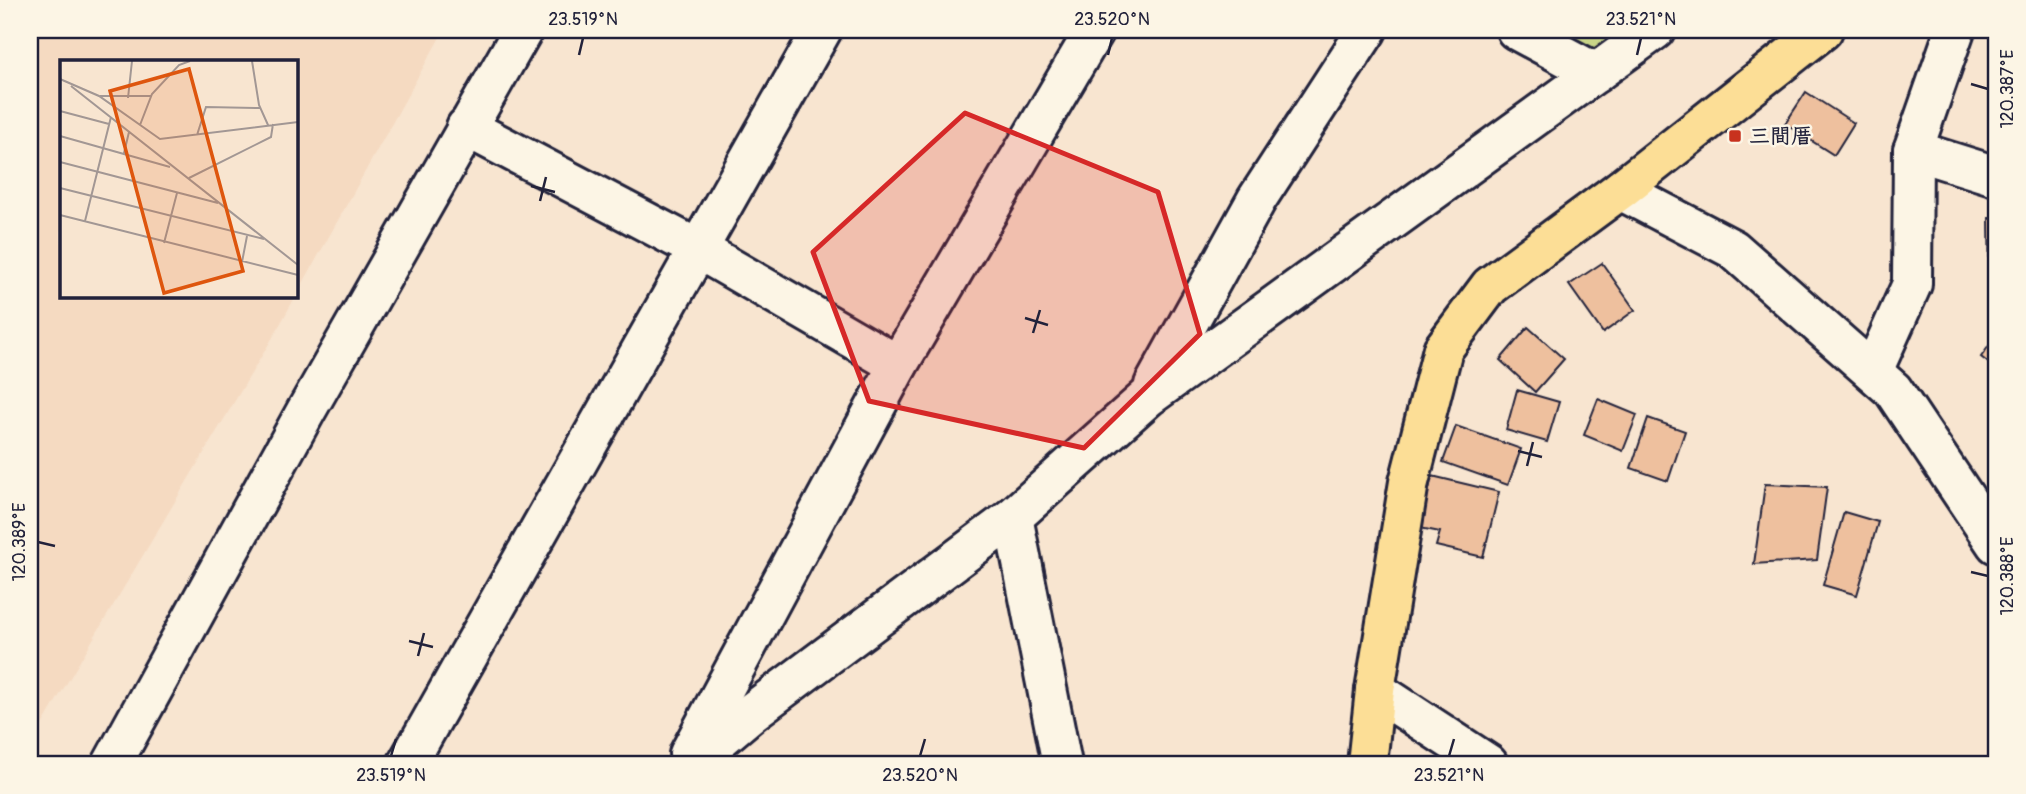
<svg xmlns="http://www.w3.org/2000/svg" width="2026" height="794" viewBox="0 0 2026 794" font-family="Pangolin,'LXGW WenKai TC',sans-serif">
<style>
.built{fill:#f5dac1;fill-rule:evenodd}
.green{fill:#c9d588;stroke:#767c62;stroke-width:2}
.building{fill:#eec09e;stroke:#22223b;stroke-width:2}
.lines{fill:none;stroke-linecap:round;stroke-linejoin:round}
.minor-casing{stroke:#22223b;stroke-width:44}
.major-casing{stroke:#22223b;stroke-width:44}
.minor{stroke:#fcf5e5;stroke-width:38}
.major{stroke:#fcde96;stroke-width:38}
.marked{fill:#d62828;fill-opacity:0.2;stroke:#d62828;stroke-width:5;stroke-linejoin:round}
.ticks{fill:none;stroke:#22223b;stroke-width:2.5}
.poi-dot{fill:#c8321e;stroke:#fcf5e5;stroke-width:2.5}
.labels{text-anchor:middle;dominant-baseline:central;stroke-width:5;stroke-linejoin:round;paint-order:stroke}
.poi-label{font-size:21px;font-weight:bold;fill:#22223b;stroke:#fcf5e5;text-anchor:start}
.inset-road{fill:none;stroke:#a29794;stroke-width:2}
.view{fill:#de560e;fill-opacity:0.15;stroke:#de560e;stroke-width:3.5}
.inset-edge{fill:none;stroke:#22223b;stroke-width:3.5}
.neatline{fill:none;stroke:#22223b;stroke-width:2.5}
.ticks-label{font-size:18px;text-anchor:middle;fill:#22223b}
</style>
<rect width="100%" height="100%" fill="#f8e5d0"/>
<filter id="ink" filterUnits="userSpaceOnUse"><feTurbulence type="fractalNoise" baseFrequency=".0143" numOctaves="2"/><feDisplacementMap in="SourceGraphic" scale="14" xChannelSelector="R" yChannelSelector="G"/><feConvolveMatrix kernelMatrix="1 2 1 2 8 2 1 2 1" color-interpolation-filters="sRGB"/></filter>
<g filter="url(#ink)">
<path class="built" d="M30,30H444L273,337L30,745ZM61,61H296V296H61Z"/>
<polygon class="green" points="1563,30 1618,30 1585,57"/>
<g class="building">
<polygon points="1806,92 1854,123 1834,155 1785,124"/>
<polygon points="1989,218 1996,218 1996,292 1990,292"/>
<polygon points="1602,263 1635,310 1603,333 1569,285"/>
<polygon points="1528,327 1564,359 1535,392 1500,360"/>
<polygon points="1996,336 1996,369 1981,357"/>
<polygon points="1517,390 1559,402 1547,442 1506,430"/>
<polygon points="1598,399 1637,415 1623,451 1584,435"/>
<polygon points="1648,418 1685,431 1668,481 1631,468"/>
<polygon points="1456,426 1521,449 1508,485 1443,462"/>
<polygon points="1432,476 1499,492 1483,557 1436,546 1440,532 1420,528"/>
<polygon points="1765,484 1827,487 1817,560 1754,564"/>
<polygon points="1844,512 1878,522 1857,595 1823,585"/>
</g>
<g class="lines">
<g class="minor-casing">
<g id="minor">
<polyline points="1516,30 1596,73"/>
<polyline points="466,127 696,248 898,365"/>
<polyline points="1913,150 1996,176"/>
<polyline points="1620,190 1733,249 1893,390 1996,544"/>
<polyline points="1873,371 1912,284 1913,150 1955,30"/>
<polyline points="1154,385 1257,199 1367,30"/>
<polyline points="1013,517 1062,764"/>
<polyline points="1375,690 1488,764"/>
<polyline points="689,754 898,365 1095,30"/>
<polyline points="112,764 306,411 523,30"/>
<polyline points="407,764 822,30"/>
<polyline points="690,764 752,712 1013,517 1148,397 1655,30"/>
</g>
</g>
<g class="major-casing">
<polyline id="major" points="1367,764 1375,690 1409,482 1443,349 1490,286 1620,190 1823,30"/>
</g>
<use href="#minor" class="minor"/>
<use href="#major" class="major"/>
</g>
</g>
<path class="marked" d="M965,113L1158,192L1200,334L1084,448L869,401L813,252Z"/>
<path class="ticks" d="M579,55L583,38M1108,55L1112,38M1637,55L1641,38M1971,84L1988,89M531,186L555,192M540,201L546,177M1025,318L1048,325M1033,333L1040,310M1518,451L1542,457M1527,466L1533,442M38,542L55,546M1971,572L1988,576M409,641L433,647M418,656L424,633M391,756L396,739M920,756L925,739M1449,756L1454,739"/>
<rect class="poi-dot" x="1728" y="129" width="14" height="14" rx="3.5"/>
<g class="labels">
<g class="poi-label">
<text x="1749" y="136">三間厝</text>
</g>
</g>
<g transform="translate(60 60)">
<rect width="238" height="238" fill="#f8e5d0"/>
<path class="inset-road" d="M192,1L199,45L208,65M0,19L39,36L100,79L238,62M11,26L238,205M40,36H91M68,38L72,1M0,51L49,64M80,65L92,34L119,5L130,1M137,75L146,47L200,48M0,76L110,107M64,93L69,72M0,102L158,143M129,118L211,77L213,64M0,128L204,179M0,155L238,215M25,161L51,57M104,183L117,133M182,202L187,176"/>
<path class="view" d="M129,9L183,211L104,233L50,31Z"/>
<rect width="238" height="238" class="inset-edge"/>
</g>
<rect width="2026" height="794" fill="none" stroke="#fcf5e5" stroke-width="77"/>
<rect x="38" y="38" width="1950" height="718" class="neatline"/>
<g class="ticks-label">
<text x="583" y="25">23.519°N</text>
<text x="1112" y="25">23.520°N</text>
<text x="1641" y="25">23.521°N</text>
<text transform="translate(2007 89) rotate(-90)" y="6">120.387°E</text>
<text transform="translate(19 542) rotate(-90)" y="6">120.389°E</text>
<text transform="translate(2007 576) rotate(-90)" y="6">120.388°E</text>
<text x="391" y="781">23.519°N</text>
<text x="920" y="781">23.520°N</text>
<text x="1449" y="781">23.521°N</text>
</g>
</svg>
